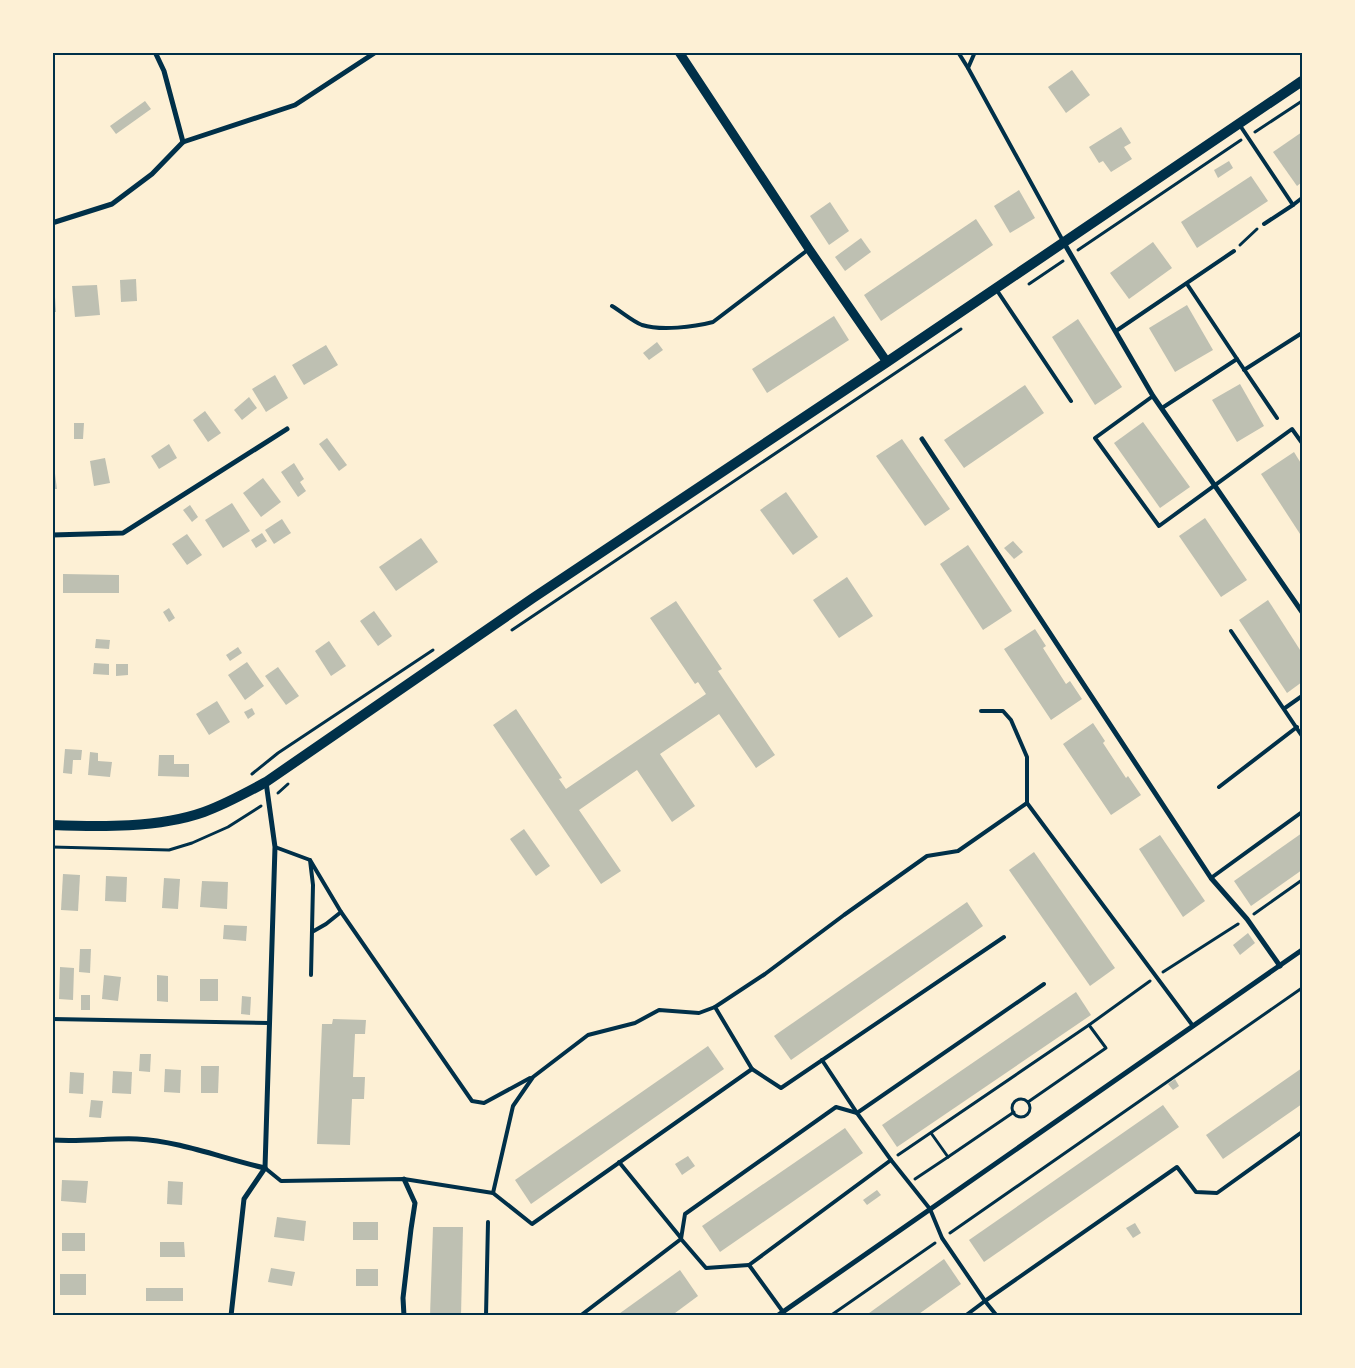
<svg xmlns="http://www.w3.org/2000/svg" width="1355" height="1368" viewBox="0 0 1355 1368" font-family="'PT Sans Narrow',sans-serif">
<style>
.building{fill:#bec0b2}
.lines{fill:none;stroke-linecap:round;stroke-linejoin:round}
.path{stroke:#003049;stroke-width:3}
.service{stroke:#003049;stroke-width:4}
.minor{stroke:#003049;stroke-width:5}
.tertiary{stroke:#003049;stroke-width:9}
.secondary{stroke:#003049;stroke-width:10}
.neatline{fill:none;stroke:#003049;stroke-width:2}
</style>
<rect width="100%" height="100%" fill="#fdf0d5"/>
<g class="building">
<polygon points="1072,70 1090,95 1066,113 1048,87"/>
<polygon points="145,101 151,109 116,134 110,126"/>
<polygon points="1121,127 1131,143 1124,147 1132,159 1111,172 1103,161 1099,163 1089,147"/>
<polygon points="1302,132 1302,182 1297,186 1273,152"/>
<polygon points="1229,161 1233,168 1218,178 1214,170"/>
<polygon points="1251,176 1268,201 1197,248 1181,222"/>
<polygon points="1019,190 1035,218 1010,233 994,206"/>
<polygon points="830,202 849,231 829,245 810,216"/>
<polygon points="976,219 993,245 881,321 864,295"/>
<polygon points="861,238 871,252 845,271 835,257"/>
<polygon points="1153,242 1172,268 1129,299 1110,273"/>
<polygon points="136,279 137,301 121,302 120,280"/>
<polygon points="52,283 54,283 56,312 52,312"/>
<polygon points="97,285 100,315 75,317 72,286"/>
<polygon points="1187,305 1213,350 1175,372 1149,328"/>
<polygon points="834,316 849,340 767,393 752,369"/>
<polygon points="1078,319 1122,387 1095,405 1052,337"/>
<polygon points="657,342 663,350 649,360 643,353"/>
<polygon points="326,345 338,365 304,385 292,365"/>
<polygon points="275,375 288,398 266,412 252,389"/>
<polygon points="1240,384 1264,426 1237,442 1212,400"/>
<polygon points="1025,385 1044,413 964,468 944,440"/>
<polygon points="249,397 257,408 242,420 234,410"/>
<polygon points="205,411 221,433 208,442 193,420"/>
<polygon points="1143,422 1190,487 1160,508 1114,443"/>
<polygon points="74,423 84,423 83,439 74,439"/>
<polygon points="327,438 347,465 339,471 319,444"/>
<polygon points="902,439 950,509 925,526 876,456"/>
<polygon points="169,444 177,458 159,469 151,456"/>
<polygon points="1294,452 1302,465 1302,537 1261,474"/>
<polygon points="105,458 110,483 94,486 90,461"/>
<polygon points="294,463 304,479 300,482 306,491 298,497 281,472"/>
<polygon points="54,466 57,489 52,489 52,467"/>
<polygon points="263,478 281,502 261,517 243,493"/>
<polygon points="786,492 818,537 793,555 760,510"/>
<polygon points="232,503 250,531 223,548 205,520"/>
<polygon points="190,505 198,517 192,522 183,510"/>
<polygon points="1205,518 1247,580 1221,597 1179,536"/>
<polygon points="282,519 291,533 274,544 265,530"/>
<polygon points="262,533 267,541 256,548 251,540"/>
<polygon points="187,534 202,555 187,565 172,544"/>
<polygon points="421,538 438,562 396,591 379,567"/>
<polygon points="1013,541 1023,552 1014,559 1004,548"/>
<polygon points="968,545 1012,611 983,630 940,564"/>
<polygon points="63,574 119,575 119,593 63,593"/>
<polygon points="847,577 873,616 839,638 813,600"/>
<polygon points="1268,600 1302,653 1302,682 1287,693 1239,620"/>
<polygon points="676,601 722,669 718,671 775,755 756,768 719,714 660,754 695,806 672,822 637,770 579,810 621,871 601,884 493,725 516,709 562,778 559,779 566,789 706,694 698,682 695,684 650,618"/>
<polygon points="169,608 175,618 169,622 163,612"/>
<polygon points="374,611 392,636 378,646 360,621"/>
<polygon points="1035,629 1046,646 1043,648 1066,684 1070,681 1082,699 1051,720 1004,649"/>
<polygon points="96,639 110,640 109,649 95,648"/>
<polygon points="329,641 346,666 331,676 315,651"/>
<polygon points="238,647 242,653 230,661 226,655"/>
<polygon points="247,662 264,686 245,700 228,675"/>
<polygon points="94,663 109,664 109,675 93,674"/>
<polygon points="116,664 128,664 128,675 116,676"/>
<polygon points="278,667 299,696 286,705 265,676"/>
<polygon points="217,701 230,722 209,735 196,714"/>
<polygon points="252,708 255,714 248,719 244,712"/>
<polygon points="1093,723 1105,741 1103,743 1126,778 1128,776 1141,795 1111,815 1063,744"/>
<polygon points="65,749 82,750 81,760 73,760 72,774 63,773"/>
<polygon points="90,752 98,753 98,761 112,762 110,777 88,775"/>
<polygon points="159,755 174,755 174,764 189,764 189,777 158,776"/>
<polygon points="524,829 550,866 536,876 510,839"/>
<polygon points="1302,833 1302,870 1251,906 1234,881"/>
<polygon points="1160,835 1205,901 1183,917 1139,849"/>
<polygon points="1034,852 1115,968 1090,986 1009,870"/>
<polygon points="63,874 80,875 78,911 61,910"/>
<polygon points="106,876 127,877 126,902 105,901"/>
<polygon points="164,878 180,879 178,909 162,908"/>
<polygon points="202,881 228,882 227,909 200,907"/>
<polygon points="967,902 983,926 791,1060 774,1036"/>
<polygon points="224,925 247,926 246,941 223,939"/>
<polygon points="1248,933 1255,943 1240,955 1233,945"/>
<polygon points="80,949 91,949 90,973 79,972"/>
<polygon points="60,967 74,968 73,1000 59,999"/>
<polygon points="104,975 121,977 118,1001 102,999"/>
<polygon points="157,975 168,976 168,1002 157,1001"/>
<rect x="200" y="979" width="18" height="22"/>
<polygon points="1076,992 1091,1015 897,1147 882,1125"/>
<rect x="81" y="995" width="9" height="15"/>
<polygon points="242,996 251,997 250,1015 241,1014"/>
<polygon points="333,1019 366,1020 365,1034 355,1034 353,1077 365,1077 364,1099 352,1099 350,1145 317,1144 322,1024 332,1024"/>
<polygon points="708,1046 724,1069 531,1204 515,1180"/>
<polygon points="140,1054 151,1054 150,1072 139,1071"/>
<polygon points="201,1066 219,1066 218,1093 201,1093"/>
<polygon points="1302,1068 1302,1104 1223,1159 1206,1135"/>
<polygon points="165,1069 181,1070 180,1093 164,1092"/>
<polygon points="113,1071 132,1072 131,1094 112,1093"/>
<polygon points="70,1072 84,1073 83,1094 69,1093"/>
<polygon points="1175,1079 1179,1086 1173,1090 1168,1084"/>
<polygon points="91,1100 103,1101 101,1118 89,1117"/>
<polygon points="1163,1105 1179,1127 984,1262 969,1240"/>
<polygon points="845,1128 863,1153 720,1252 702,1226"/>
<polygon points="688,1156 695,1166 682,1175 675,1164"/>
<polygon points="62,1180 88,1181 86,1203 61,1201"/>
<polygon points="168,1181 183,1182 182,1205 167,1204"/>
<polygon points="877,1190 881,1195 867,1205 863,1200"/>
<polygon points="277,1217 306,1221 304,1241 274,1237"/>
<rect x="353" y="1222" width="25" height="18"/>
<polygon points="1135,1223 1141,1233 1133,1238 1126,1228"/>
<polygon points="433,1227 463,1227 461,1316 430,1316"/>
<rect x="62" y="1233" width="23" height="18"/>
<polygon points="160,1242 184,1242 185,1257 160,1257"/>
<polygon points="944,1259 961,1284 916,1316 865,1316"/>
<polygon points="271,1268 295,1272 292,1286 268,1282"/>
<rect x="356" y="1269" width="22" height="17"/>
<polygon points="680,1270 698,1296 671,1316 616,1316"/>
<rect x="60" y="1274" width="26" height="21"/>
<rect x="146" y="1288" width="37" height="13"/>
</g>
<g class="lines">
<g class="path">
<polyline points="1255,132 1302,101"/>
<polyline points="1240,245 1257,229"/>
<polyline points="1078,250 1241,140"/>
<polyline points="1029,284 1063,261"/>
<polyline points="512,630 961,329"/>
<polyline points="252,774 278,753 433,650"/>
<polyline points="278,793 288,784"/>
<polyline points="52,847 169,850 192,843 228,827 261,806"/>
<polyline points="1254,914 1302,880"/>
<polyline points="1163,972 1238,924"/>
<circle cx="1021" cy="1108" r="9"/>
<polyline points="1028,1102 1106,1048 1089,1025"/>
<polyline points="931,1133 948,1157 1014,1112"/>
<polyline points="898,1155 1089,1025 1150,981"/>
<polyline points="915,1179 948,1157"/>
<polyline points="950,1233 1302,988"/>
<polyline points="830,1316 935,1243"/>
</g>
<g class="service">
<polyline points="958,52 968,68 1063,241"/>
<polyline points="968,68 975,52"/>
<polyline points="1239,124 1293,205 1264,224"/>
<polyline points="1293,205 1302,198"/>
<polyline points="996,289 1071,401"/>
<path d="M612,306C622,312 632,321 642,325C661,331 694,327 713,322L809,249"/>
<polyline points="1116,331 1234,251"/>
<polyline points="1237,359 1277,418"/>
<polyline points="1244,370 1302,333"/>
<polyline points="1153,396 1095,438 1159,526 1292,429 1302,443"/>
<polyline points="1162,408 1237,359 1187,284"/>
<polyline points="1231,631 1302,736"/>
<polyline points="1285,708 1302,696"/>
<polyline points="1219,787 1297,727"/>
<polyline points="1027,803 1193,1026"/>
<polyline points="275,847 310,860 313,885 311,975"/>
<polyline points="310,860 341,912 472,1101 484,1103 530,1078"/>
<polyline points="1211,878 1302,812"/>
<polyline points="312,932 326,924 341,912"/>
<polyline points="52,1019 269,1023"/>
<polyline points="822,1060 857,1113"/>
<polyline points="752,1069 715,1007 765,974 844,915 927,856 958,851 1027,803 1027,757 1011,720 1003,711 981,711"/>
<polyline points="891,1160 857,1113 1044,984"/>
<polyline points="619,1162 681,1238"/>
<polyline points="265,1168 281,1181 404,1179 493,1193 513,1106 533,1077 588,1035 635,1023 659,1010 699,1013 715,1007"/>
<polyline points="493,1193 532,1224 752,1069 781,1088 1004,937"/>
<polyline points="681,1239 685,1214 836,1107 857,1113"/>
<polyline points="486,1316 488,1222"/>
<polyline points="580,1316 681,1239 706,1268 749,1265"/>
<polyline points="786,1316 749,1265 891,1160 930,1209 942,1238 985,1301 965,1316"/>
<polyline points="997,1316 985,1301 1177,1167 1196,1192 1217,1193 1302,1132"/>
</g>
<g class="minor">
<polyline points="155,52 164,71 183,142"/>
<polyline points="52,223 112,204 152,174 183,142 295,105 376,52"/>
<polyline points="1064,243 1153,396 1302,612"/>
<polyline points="922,439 1211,878 1247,919 1280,966"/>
<polyline points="52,535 123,533 287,429"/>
<path d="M52,1140C81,1142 109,1138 137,1139C180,1141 224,1159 265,1168"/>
<polyline points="231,1316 244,1199 265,1168 275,847 266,782"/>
<polyline points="404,1316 403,1298 411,1229 415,1203 404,1179"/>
<polyline points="777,1316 1302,950"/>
</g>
<polyline class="tertiary" points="679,52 809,249 887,362"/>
<path class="secondary" d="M52,825C100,827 159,828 204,812C226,804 246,793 266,782L533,598L887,362L1302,81"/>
</g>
<rect width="1355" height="1368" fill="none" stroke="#fdf0d5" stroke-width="108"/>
<rect x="54" y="54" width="1247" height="1260" class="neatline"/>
</svg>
